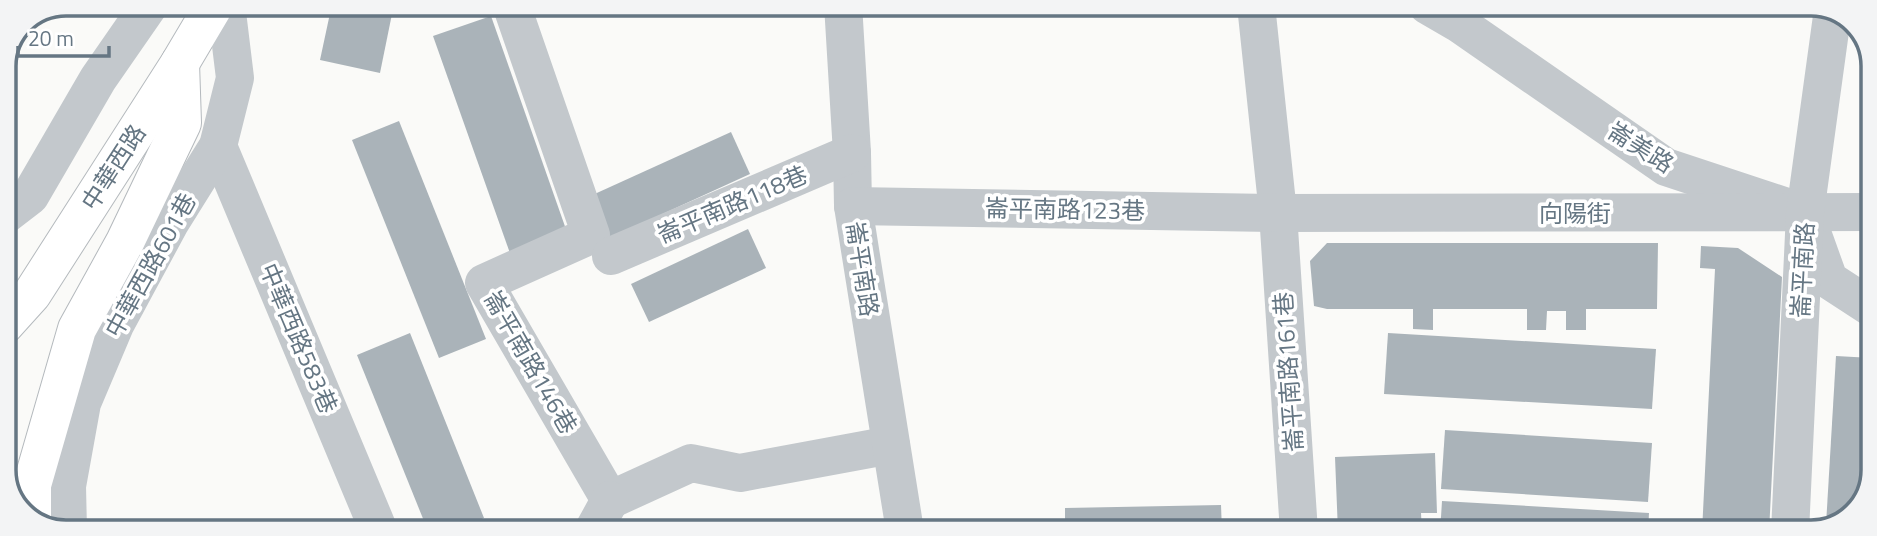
<svg xmlns="http://www.w3.org/2000/svg" width="1877" height="536" viewBox="0 0 1877 536" font-family="'Titillium Web','Noto Sans TC',sans-serif">
<style>
.building{fill:#aab3b9}
.lines{fill:none;stroke-linecap:round;stroke-linejoin:round}
.major-casing{stroke:#b5babe;stroke-width:40}
.highway-casing{stroke:#b4b9bd;stroke-width:40}
.minor{stroke:#c3c8cc;stroke-width:38}
.major{stroke:#fff;stroke-width:38}
.highway{stroke:#fff;stroke-width:38}
.labels{text-anchor:middle;dominant-baseline:central;stroke-width:7;stroke-linejoin:round;paint-order:stroke}
.street-label{font-size:24px;fill:#657683;stroke:#fff}
.rim{fill:none;stroke:#657683;stroke-width:3.5}
</style>
<rect width="100%" height="100%" fill="#fafaf8"/>
<g class="building">
<polygon points="332,4 394,4 380,73 320,60"/>
<polygon points="491,16 568,235 511,256 433,36"/>
<polygon points="399,121 486,339 439,358 352,140"/>
<polygon points="731,132 750,174 608,239 588,197"/>
<polygon points="748,229 766,268 649,322 631,284"/>
<polygon points="1873,239 1872,275 1865,262 1865,255"/>
<polygon points="1327,243 1658,243 1657,309 1586,309 1586,330 1566,330 1566,311 1547,311 1546,330 1527,330 1527,309 1433,309 1433,330 1413,329 1413,309 1327,309 1314,306 1310,261"/>
<polygon points="1701,246 1738,248 1782,277 1769,532 1702,532 1715,269 1700,268"/>
<polygon points="410,333 484,518 452,531 428,531 357,355"/>
<polygon points="1388,333 1656,349 1652,409 1384,394"/>
<polygon points="1836,356 1872,358 1871,486 1849,519 1831,526 1826,525"/>
<polygon points="1445,430 1652,443 1648,502 1441,489"/>
<polygon points="1435,453 1437,513 1421,513 1422,532 1338,532 1335,457"/>
<polygon points="1442,501 1649,513 1648,532 1440,532"/>
<polygon points="1221,505 1222,532 1065,532 1065,508"/>
</g>
<g class="lines">
<g class="major-casing">
<polyline id="major" points="4,325 32,294 180,63 215,4"/>
</g>
<g class="highway-casing">
<polyline id="highway" points="32,519 32,485 77,329 125,242 182,123 180,63"/>
</g>
<g class="minor">
<polyline points="511,4 591,235 484,283 610,500 691,463 740,473 891,445"/>
<polyline points="843,4 852,153 853,206 905,531"/>
<polyline points="1256,5 1278,213 1299,532"/>
<polyline points="1427,5 1458,23 1666,167 1805,213 1829,280 1872,308"/>
<polyline points="218,146 379,531"/>
<polyline points="853,206 1278,213 1873,212"/>
<polyline points="4,216 30,196 98,79 150,4"/>
<polyline points="611,256 852,153"/>
<polyline points="68,530 67,486 82,403 115,325 170,223 218,146 235,78 226,4"/>
<polyline points="593,531 610,500"/>
<polyline points="1790,532 1805,213 1833,9"/>
</g>
<use href="#major" class="major"/>
<use href="#highway" class="highway"/>
</g>
<g class="labels">
<g class="street-label">
<text transform="translate(1641 147) rotate(32)">崙美路</text>
<text transform="translate(113 167) rotate(-57)">中華西路</text>
<text transform="translate(732 204) rotate(-23)">崙平南路118巷</text>
<text transform="translate(1065 209) rotate(1)">崙平南路123巷</text>
<text x="1575" y="213">向陽街</text>
<text transform="translate(150 265) rotate(-61)">中華西路601巷</text>
<text transform="translate(863 269) rotate(81)">崙平南路</text>
<text transform="translate(1802 270) rotate(-87)">崙平南路</text>
<text transform="translate(299 338) rotate(67)">中華西路583巷</text>
<text transform="translate(531 362) rotate(60)">崙平南路146巷</text>
<text transform="translate(1288 372) rotate(-94)">崙平南路161巷</text>
</g>
</g>
<path d="M0 0H1877V536H0ZM66 16H1811A50 50 0 0 1 1861 66V470A50 50 0 0 1 1811 520H66A50 50 0 0 1 16 470V66A50 50 0 0 1 66 16Z" fill="#f3f4f5" fill-rule="evenodd"/>
<path class="rim" d="M66 16H1811A50 50 0 0 1 1861 66V470A50 50 0 0 1 1811 520H66A50 50 0 0 1 16 470V66A50 50 0 0 1 66 16Z"/>
<path d="M18 46v10h91v-10" fill="none" stroke="#657683" stroke-width="3.5"/>
<text x="28" y="46" font-size="21" fill="#657683" stroke="#ffffff" stroke-width="5" paint-order="stroke">20 m</text>
</svg>
